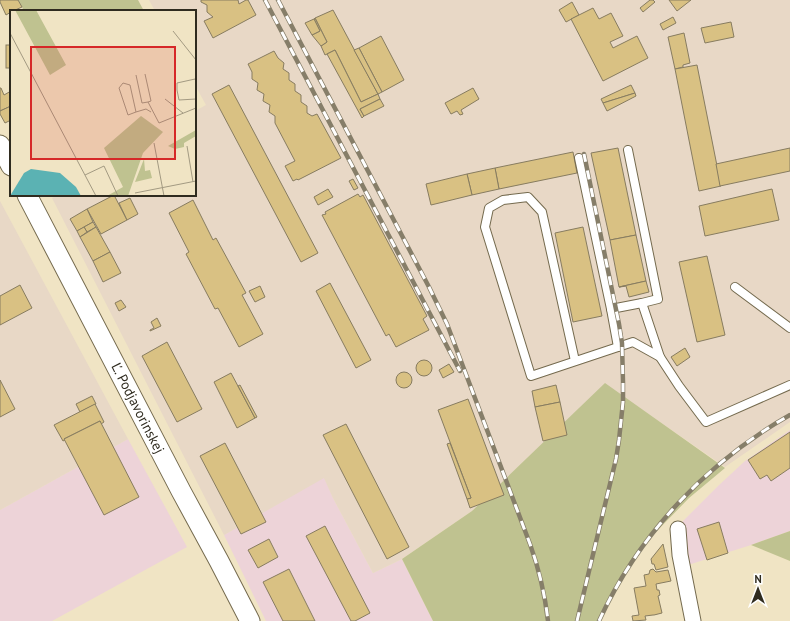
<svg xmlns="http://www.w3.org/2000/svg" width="790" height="621" viewBox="0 0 790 621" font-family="'PT Sans',sans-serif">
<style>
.commercial{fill:#edd3d8}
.industrial{fill:#e8d8c6}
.green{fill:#bfc290}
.building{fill:#d9c183;stroke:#877c60}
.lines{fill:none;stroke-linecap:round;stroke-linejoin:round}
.service-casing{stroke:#746a4e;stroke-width:10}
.minor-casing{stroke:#746a4e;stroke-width:17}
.tertiary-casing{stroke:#746a4e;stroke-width:21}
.service{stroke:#fff;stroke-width:8}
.minor{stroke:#fff;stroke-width:15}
.tertiary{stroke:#fff;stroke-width:19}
.rail-casing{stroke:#867e69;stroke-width:4.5}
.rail{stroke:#fff;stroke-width:3;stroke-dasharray:9;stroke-linecap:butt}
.labels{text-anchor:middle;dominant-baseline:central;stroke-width:3.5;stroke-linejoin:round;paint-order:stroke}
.street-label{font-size:14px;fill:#2f2b1f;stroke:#fff}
.inset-road{fill:none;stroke:#a39a82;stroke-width:1}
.view{fill:#d62828;fill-opacity:0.15;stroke:#d62828;stroke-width:2}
.inset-edge{fill:none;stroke:#2f2b1f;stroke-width:2}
</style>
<rect width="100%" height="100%" fill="#f0e4c4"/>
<g class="commercial">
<polygon points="790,430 790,531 751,545 688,565 680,524 718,486 745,461"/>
<polygon points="128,439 187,547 52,621 0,621 0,510"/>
<polygon points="324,477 333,498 373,573 402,559 433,621 266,621 224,535"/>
</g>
<g class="industrial">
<polygon points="149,0 790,0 790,422 725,467 605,384 472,511 402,559 373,573 333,498 324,478 224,535 52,198 57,195 195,195 195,111 206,105 195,85 195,11 155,11"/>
<polygon points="0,201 128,439 0,510"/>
</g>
<g class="green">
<polygon points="18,0 138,0 144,11 24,11"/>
<polygon points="605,383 725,468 689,498 653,535 615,586 597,621 433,621 402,559 472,511"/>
<polygon points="790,531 790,561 751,545"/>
</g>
<g class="building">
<polygon points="0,0 18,0 22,7 13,11 11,11 11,12 6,15 0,2"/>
<polygon points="201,0 238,0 239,4 246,0 248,0 256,15 213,38 204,21 213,17 207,12 207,5 201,2"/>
<polygon points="650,0 653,0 655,2 643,12 640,8"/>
<polygon points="669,0 691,0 677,11"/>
<polygon points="572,2 579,15 566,22 559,10"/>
<polygon points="593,8 599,19 611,13 623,36 610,42 613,48 637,36 648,58 603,81 571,19"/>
<polygon points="333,10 378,94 361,102 335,50 325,55 321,46 327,42 315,18"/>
<polygon points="673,17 676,23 663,30 660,24"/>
<polygon points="315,18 327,42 321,46 312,35 320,31 314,19"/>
<polygon points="314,19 320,31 312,35 305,23"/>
<polygon points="731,22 734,37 705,43 701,28"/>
<polygon points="684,33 690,63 683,65 683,67 675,69 668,37"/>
<polygon points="381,36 404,80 382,92 359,48"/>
<rect x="6" y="45" width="5" height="23"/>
<polygon points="359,48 382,92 378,94 354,50"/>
<polygon points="335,50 361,102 378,94 380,99 360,109 364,116 362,118 327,54"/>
<polygon points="274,51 278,58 284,63 283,69 289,73 289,80 295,84 295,91 301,95 301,102 307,106 307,113 312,116 317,114 341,158 298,180 297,179 293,181 285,166 295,161 275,123 275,116 269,112 270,105 263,101 264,94 257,90 258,83 252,79 252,72 248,64"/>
<polygon points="697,65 721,186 699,191 675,69"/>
<polygon points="229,85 318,253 301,262 212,94"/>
<polygon points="631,85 635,93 603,103 601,99"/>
<polygon points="0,88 1,88 4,95 11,91 11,106 0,111"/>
<polygon points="473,88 479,99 461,110 463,114 460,115 457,111 451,114 445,103"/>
<polygon points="635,93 636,96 607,111 603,103"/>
<polygon points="380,99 384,106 364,116 360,109"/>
<polygon points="11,106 11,120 5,123 0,114 0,111"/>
<polygon points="618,148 636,235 610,240 591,153"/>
<polygon points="790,148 790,171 720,186 716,164"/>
<polygon points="573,152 577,173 499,189 495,168"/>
<polygon points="495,168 499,189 472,195 467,174"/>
<polygon points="467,174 472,195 431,205 426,184"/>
<polygon points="353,179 358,188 354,190 349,181"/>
<polygon points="328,189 333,197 318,205 314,197"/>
<polygon points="772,189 779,220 705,236 699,206"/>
<polygon points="358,194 360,197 363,195 427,316 423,319 429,330 396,347 389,334 386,336 322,215 326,214 325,212"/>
<polygon points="114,195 127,220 101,234 87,209"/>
<polygon points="130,198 138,214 127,220 119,203"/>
<polygon points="193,200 213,240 216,238 246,293 242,295 263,334 239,347 218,308 215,309 186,254 189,252 169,213"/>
<polygon points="87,209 93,222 77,231 70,219"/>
<polygon points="93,222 96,227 87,232 84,227"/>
<polygon points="84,227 87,232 80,237 77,231"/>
<polygon points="96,227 110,252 93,261 80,237"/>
<polygon points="583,227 602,316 573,322 555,233"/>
<polygon points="636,235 646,281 619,287 610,240"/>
<polygon points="110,252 121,273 103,282 93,261"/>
<polygon points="707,256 725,335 697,342 679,262"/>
<polygon points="646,281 649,292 629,297 626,286 620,287 619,287"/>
<polygon points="330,283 371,360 356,368 316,291"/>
<polygon points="20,285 32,308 0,325 0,296"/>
<polygon points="260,286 265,297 255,302 249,291"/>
<polygon points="121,300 126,307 119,311 115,303"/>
<polygon points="157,318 161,326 150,331 150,330 154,328 151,322"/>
<polygon points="167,342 202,409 177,422 142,356"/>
<polygon points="685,348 690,357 677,366 671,357"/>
<circle cx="424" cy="368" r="8"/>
<polygon points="449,364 454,372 443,378 439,370"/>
<circle cx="404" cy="380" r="8"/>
<polygon points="231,373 255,418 237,428 214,382"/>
<polygon points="0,380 15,409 0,417"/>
<polygon points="240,385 257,417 255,418 238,386"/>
<polygon points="556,385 560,402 535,407 532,391"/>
<polygon points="92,396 96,404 80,412 76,404"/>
<polygon points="468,399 504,495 470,508 467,499 471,498 438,410"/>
<polygon points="560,402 567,435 543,441 535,407"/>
<polygon points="95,404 104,422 101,424 100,421 64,439 65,440 63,441 54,425"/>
<polygon points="100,421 139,497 104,515 64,439"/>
<polygon points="346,424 409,547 387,559 323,435"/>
<polygon points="790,432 790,468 771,481 767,475 760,479 748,460"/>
<polygon points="225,443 266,522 241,534 200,456"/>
<polygon points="450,443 471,498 467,499 447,444"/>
<polygon points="719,522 728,553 707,560 697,529"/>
<polygon points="325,526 370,613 355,621 351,621 306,536"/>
<polygon points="269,539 278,557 258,568 248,550"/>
<polygon points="663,544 668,567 656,570 654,564 652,564 651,559"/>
<polygon points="289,569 315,621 283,621 263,582"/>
<polygon points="653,569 656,572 668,570 671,581 656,584 657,590 659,590 660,595 658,596 662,613 654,615 653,615 645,616 646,620 633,621 632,616 639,615 634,588 646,586 644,575 649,574 650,570"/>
</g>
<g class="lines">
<g class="service-casing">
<g id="service">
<polyline points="628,150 658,299 642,303 660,357 679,386 706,422 790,385"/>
<polyline points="579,158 611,309 642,303"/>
<polyline points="735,287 790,328"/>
<polyline points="611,309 618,347"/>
<polyline points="575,361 542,212 528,197 503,200 489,208 485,227 531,376 633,342 660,357"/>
</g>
</g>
<g class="minor-casing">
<polyline id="minor" points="678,529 680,555 693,621"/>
</g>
<g class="tertiary-casing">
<g id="tertiary">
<polyline points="0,145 11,166"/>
<polyline points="27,195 181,491 219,561 250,621"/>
</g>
</g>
<use href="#service" class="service"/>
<use href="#minor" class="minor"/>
<use href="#tertiary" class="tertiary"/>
<g class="rail-casing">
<g id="rail">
<polyline points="265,0 460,371"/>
<path d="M278,0L429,287L447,324L530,544C539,569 545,595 548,621"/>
<polyline points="577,621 616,459 619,440 623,402 623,382 622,343 619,324 584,154"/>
<path d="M599,621C639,534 707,462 790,415"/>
</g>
</g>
<use href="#rail" class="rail"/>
</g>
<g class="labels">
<g class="street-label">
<text transform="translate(138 408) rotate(63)">Ľ. Podjavorinskej</text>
</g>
</g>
<g transform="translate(10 10)">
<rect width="186" height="186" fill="#f0e4c4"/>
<path d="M5,0H26L56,55L40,65ZM131,106L153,122L133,143L118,186H97L113,177L94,138ZM186,120V126L174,133V137L165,139L158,136ZM134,149L135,161L140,160L142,168L125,172Z" fill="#bfc290"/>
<path d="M21,159L50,163L66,177L71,186H0L14,163Z" fill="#5bb2b3"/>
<path class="inset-road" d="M163,21L186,50M0,23L86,186M135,64L141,91L138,92L149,113L186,98M126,65L132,93L138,92M186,72L185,69L167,73V80L169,90L186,89M155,89L173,103M126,102L120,75L113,73L109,78L118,105L126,102L136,99L141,102M144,133L154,186M177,136L183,172M75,165L94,156L108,186M125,183L186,171"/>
<path class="view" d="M21,37H165V149H21Z"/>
<rect width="186" height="186" class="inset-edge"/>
</g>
<g transform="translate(758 589)" stroke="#ffffff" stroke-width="3" paint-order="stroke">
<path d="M0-3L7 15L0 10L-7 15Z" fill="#2f2b1f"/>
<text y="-6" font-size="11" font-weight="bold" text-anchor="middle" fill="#2f2b1f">N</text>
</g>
</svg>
